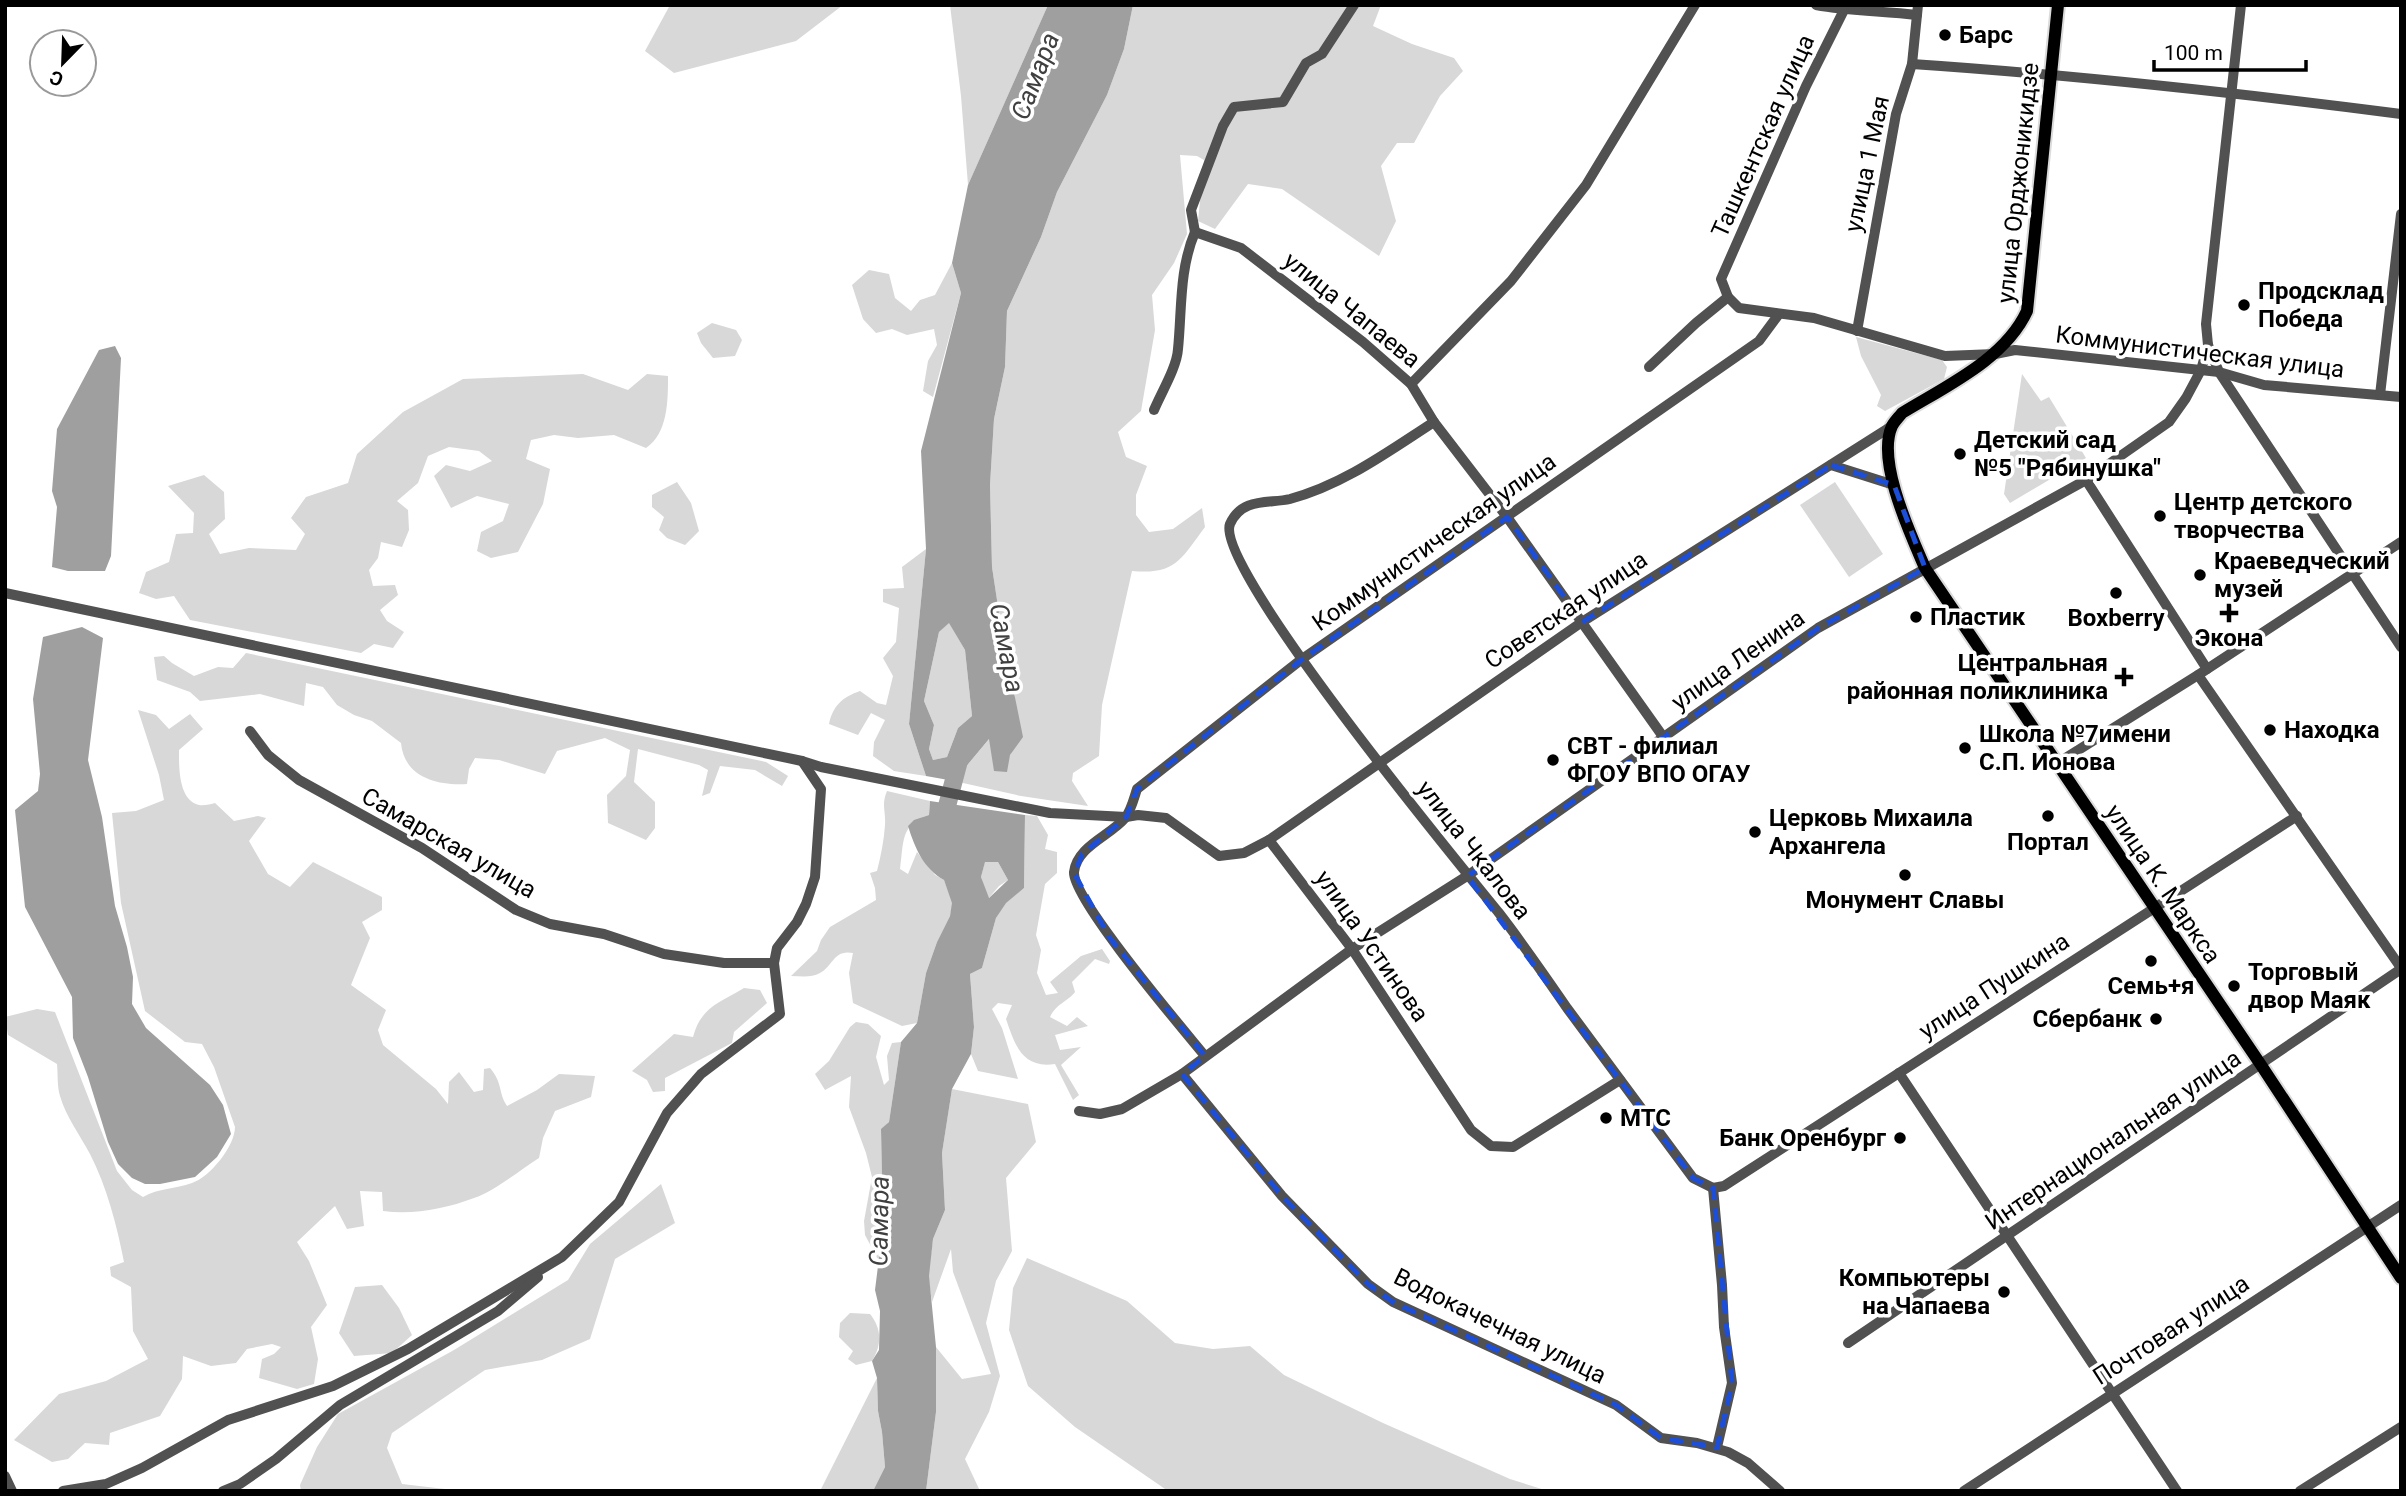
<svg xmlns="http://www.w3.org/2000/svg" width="2406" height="1496" viewBox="0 0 2406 1496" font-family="Roboto,sans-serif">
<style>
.green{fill:#d8d8d8}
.water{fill:#9f9f9f;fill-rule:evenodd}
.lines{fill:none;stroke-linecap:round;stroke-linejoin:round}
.river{stroke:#9f9f9f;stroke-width:18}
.major-casing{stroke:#dbdbdb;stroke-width:16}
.minor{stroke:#515151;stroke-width:10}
.major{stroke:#000;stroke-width:12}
.marked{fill:none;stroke:#1d4ed8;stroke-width:5;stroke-dasharray:14 9;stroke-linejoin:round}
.poi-dot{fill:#000;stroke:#fff;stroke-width:2.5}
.labels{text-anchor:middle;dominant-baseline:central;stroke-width:7;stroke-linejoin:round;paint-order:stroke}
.poi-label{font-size:24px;font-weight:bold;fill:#000;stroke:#fff;text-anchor:start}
.street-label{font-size:24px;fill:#000;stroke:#fff}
.water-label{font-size:26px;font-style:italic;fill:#404040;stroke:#fff}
</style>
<rect width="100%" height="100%" fill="#fff"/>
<g class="green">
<polygon points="670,5 843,5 796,41 674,73 645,51"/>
<polygon points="950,5 1048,5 968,185 961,96"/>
<path d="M1133,5H1381L1373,26L1412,44L1454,58L1463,71L1440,96L1414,143H1397L1381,166L1396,221L1379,256L1282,189L1248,184L1215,229L1198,221L1204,160L1197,156L1180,155L1187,234L1174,263L1152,295L1155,330L1141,411L1118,432L1126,457L1147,466L1136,495V515L1149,532L1173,529L1202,508L1205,527C1181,559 1176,575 1132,571L1102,705L1099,756L1073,773L1072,781L1088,806L1021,796L954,781L990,738L1010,755L1016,743L1015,696L1002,633L992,567L990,485L994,419L1005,367L1007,311L1041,237L1057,192L1107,95L1124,49Z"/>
<polygon points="952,263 961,293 933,397 923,391 928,361 937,345 934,329 907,335 892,329 876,333 863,319 852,285 869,270 889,274 895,298 911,311 920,300 935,295"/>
<polygon points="712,323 736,330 742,340 735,356 713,358 701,343 697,333"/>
<polygon points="1856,337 1942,360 1947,367 1944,379 1885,411 1877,406 1881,395 1861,356"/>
<path d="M583,374L628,390L647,374L668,376C668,401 668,433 646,448L614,435L578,438L554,435L531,440L526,459L550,469L543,504L518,552L491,558L477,551L481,532L503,521L509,504L477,496L451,508L434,476L446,465L470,471L492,461L479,451L449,447L428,456L418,483L397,501L408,510L409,530L402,547L381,542L378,558L369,570L373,586L395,585L398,595L380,610L387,621L404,632L393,648L374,644L361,653L190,620L174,596L156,599L139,593L146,572L169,562L176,534L193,533L194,513L168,486L204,475L224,492L225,519L209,534L220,554L249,548L296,550L305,534L291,518L306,497L348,483L357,454L403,412L463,379Z"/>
<polygon points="2022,374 2041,401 2049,397 2086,458 2010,503 2004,494"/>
<polygon points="677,482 691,503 699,531 685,545 667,538 659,530 664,517 652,507 652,495"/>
<polygon points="1835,482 1883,554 1849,577 1800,505"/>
<path d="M926,549L909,724L926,776L894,771L873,756L874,742L885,720L871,713L858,735L829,724C833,705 843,697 860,691L877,703L886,705L893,676L883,658L896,642L899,608L883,602V589L904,588L902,567Z"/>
<polygon points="949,622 965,650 972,716 958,728 947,757 933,760 929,749 934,725 924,701 939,632"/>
<path d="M246,653L766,762L788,776L782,786L755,770L720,766L710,793L702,796L708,770L699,765L638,749L634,782L655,802V828L646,840L608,823L607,795L626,776L630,750L605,738L557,751L545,774L499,760L475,758L469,769L467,784C437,786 404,777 401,743L372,721L354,715L337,705L323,687L306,683L304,706L260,694L200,701L190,692L157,680L154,657L164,656L172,663L194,676L218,667L233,668Z"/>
<path d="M138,710L156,715L169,729L190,714L203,729L179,750C179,766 178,800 199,805C204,806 211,804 215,803L234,821L258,816L266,818L249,841L268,874L290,887L313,862L382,897V910L362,922L370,938L351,985L386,1010L378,1030L383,1045L436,1089L448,1104L449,1082L459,1072L474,1092L483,1090L484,1069L490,1068C503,1083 498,1093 507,1106L537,1090L559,1074L595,1076L591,1097L555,1111L543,1138L539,1158C520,1170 495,1191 474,1198C445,1209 413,1215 383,1211L382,1192L360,1191L364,1226L347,1229L335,1206L297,1242L309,1261L327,1305L311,1327L318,1359L314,1384L297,1389L259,1378L262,1359L274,1354L281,1347L272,1344L247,1349L236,1363L211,1366L183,1356L182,1379L160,1416L110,1433L109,1445L85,1443L68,1459L52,1462L14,1440L59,1394L106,1381L148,1359L133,1331L131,1287L111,1276L110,1267L124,1262C117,1226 107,1187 90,1154C80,1135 66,1117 60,1096C57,1086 58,1074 57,1064L8,1035L5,1017L37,1009L55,1012L117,1171L132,1190L143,1197C159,1188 175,1189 192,1183C210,1177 235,1146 235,1127L214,1067L202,1044L185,1042L145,1011L121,903L112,813L136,811L164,800L159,775Z"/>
<path d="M887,791L930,801L929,815C900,824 904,842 900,869L908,874L917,852L935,875L944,880L953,903L950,916L937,942L926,973L917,1023L902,1026L853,1003L849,973L853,953C834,949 833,966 820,973C811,978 801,976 791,976L817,951L821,940L830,927L876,900L875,888L870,873L877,871C881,855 884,840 885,825C886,811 881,805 887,791Z"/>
<path d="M1025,815L1037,816L1048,835L1045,849L1057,852V873L1045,884L1036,935L1041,950L1037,973L1046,995L1058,993L1050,982L1081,956L1102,949L1110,961L1109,964L1095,959L1072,982L1075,992C1066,1003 1057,1003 1050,1017L1067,1026L1077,1017L1088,1026L1055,1035L1060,1050L1081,1047L1061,1065L1079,1095L1073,1100L1055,1064C1022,1069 1015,1045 1006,1019L1012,1005L998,1003L992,1009L1002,1028L1018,1079L978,1071L971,1054L974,1027L970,974L982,968L996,918L1005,903L1024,888Z"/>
<polygon points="985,861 998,862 1008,880 999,886 988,899 981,877"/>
<path d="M744,988L760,990L767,1003L734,1032L732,1043L665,1078V1091L653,1092L647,1080L632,1071L674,1034L693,1037C701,1007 719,1003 744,988Z"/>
<polygon points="856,1022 868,1024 881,1036 876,1057 884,1085 889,1080 887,1056 892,1043 901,1042 889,1122 881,1130 883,1226 880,1263 865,1235 864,1221 872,1177 866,1153 849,1107 851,1076 825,1090 815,1074 829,1061 850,1027"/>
<polygon points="952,1089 1028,1104 1036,1142 1006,1178 1012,1251 996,1281 986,1323 1000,1376 989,1412 965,1459 980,1491 926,1491 936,1412 936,1347 962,1379 991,1374 953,1272 951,1249 932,1302 928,1276 933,1239 945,1210 942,1153"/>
<polygon points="661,1184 675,1223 615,1259 590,1339 542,1360 485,1370 392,1433 387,1448 402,1484 462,1491 301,1491 300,1485 317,1447 338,1414 454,1350 568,1280 590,1244"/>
<polygon points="1027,1258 1127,1301 1175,1343 1213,1349 1250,1346 1284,1375 1383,1423 1510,1479 1548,1491 1168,1491 1075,1427 1028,1386 1009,1330 1013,1288"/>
<polygon points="382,1285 399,1308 412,1335 392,1353 354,1356 339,1333 355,1287"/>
<path d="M850,1313L870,1314C882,1329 882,1345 872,1361L856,1365L848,1359L853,1351L839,1337L840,1323Z"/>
<polygon points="877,1378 878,1411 882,1432 885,1467 873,1491 820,1491"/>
</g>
<g class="water">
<path d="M1048,5H1133L1124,49L1107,95L1057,192L1041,237L1007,311L1005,367L994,419L990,485L992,567L1002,633L1023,737L1010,755L1007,772L994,771L989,739L954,781L926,776L909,724L926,549L921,451L961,293L952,263L968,185ZM949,623L965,650L972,716L958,728L947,757L933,760L929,749L934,725L924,701L939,632Z"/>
<polygon points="115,346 121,358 111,556 105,571 68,571 52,567 57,507 52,491 57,429 99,350"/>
<polygon points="82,627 103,638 88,760 102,817 115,906 127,947 133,977 132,1004 146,1028 210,1085 223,1105 231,1134 217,1157 195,1177 160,1184 145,1184 132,1178 118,1164 108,1142 88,1077 73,1038 72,997 25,907 15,810 38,791 40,774 33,699 43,637"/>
<path d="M930,801L1025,815L1024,888L1006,903L996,918L982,968L970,974L974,1027L971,1054L952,1089L942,1153L945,1210L933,1239L929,1276L936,1347V1412L926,1491H873L885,1467L882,1432L878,1411L877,1378L872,1361L879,1350L880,1311L875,1290L883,1226L881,1129L889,1122L901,1042L917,1023L926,973L937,942L950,916L952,903L944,880C923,868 915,848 908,826L914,820L929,815ZM985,862H998L1008,880L989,898L981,877Z"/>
</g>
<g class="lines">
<polyline class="river" points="942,825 960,757"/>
<g class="major-casing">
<path id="major" d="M2058,5L2027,311C2005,359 1946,386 1902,413C1899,417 1894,422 1892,426C1876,461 1911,535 1925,568L2261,1065L2401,1278"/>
</g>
<g class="minor">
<path d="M1816,5C1849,11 1883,11 1917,15"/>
<polyline points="2241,5 2206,324 2208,345 2219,372 2401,647"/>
<polyline points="1844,10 1806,86 1721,279 1728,297 1739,308 1814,318 1945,356 1995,354 2015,350 2219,372 2264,385 2401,397"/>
<path d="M1912,64C2076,75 2238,93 2401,114"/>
<polyline points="1195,232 1241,248 1363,342 1411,384 1434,422 1507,517 1664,738"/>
<polyline points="1195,232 1191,210 1223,126 1234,107 1283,102 1306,63 1322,54 1354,5"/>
<polyline points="1857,331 1896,114 1912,64 1918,5"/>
<polyline points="1649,367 1696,323 1728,297"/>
<polyline points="1411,384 1511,281 1586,185 1695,5"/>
<polyline points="2380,395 2401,214"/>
<path d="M1154,410C1161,393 1177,367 1178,349C1182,309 1179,270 1195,232"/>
<path d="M1434,422C1389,451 1343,485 1290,499C1269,504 1242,497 1230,524C1213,566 1461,866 1499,913C1523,944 1545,976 1567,1008C1609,1065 1651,1122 1693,1178L1713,1188"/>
<polyline points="1831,465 1894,485"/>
<polyline points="2086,480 2207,669"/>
<polyline points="5,593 802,761 821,767 1050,813 1126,817 1138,815 1166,818 1219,856 1244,853 1269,840 1582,622 1892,426"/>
<polyline points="2198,675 2401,968"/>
<polyline points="250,731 268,755 299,780 422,848 516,910 550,924 604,934 664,954 724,963 774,963"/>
<polyline points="2056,764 2198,675 2401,542"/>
<polyline points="1269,840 1352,949 1471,1130 1491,1146 1513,1147 1620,1080"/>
<path d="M1205,1056C1183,1029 1072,899 1074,872C1077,846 1110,836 1125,818C1131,811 1134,798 1137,789L1302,659L1759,341L1779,314"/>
<polyline points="1899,1073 2177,1491"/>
<polyline points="1182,1074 1282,1196 1368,1284 1393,1302 1616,1405 1661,1438 1697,1443 1728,1452 1748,1463 1780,1491"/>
<polyline points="1079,1111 1100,1114 1122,1109 1182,1074 1352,949 1467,876 1818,628 2086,480 2169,422 2186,398 2201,370 2208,345"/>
<polyline points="1713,1188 1724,1186 2297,816"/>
<polyline points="1713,1188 1722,1285 1724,1327 1732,1383 1717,1447"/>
<polyline points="1848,1343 2401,969"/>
<polyline points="5,1476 12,1491"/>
<polyline points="63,1491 106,1484 142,1468 228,1420 333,1386 408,1349 562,1257 619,1202 667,1113 701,1074 780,1014 774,963 777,948 797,922 806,904 815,877 821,789 802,761"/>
<polyline points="223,1491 240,1484 276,1459 340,1405 498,1311 538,1277"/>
<polyline points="1964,1491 2401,1205"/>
<polyline points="2300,1491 2401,1427"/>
</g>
<use href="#major" class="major"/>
</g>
<path class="marked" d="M1831,465L1894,485L1925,568L1818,628L1467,876L1693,1178L1713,1188L1732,1383L1717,1447L1661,1438L1616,1405L1393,1302L1368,1284L1282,1196L1182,1074L1205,1056L1109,937L1074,873L1082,854L1126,817L1137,789L1302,659L1507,517L1582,622Z"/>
<g class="poi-dot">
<circle cx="1945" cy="35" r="7"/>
<circle cx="2244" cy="305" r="7"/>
<circle cx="1960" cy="454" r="7"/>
<circle cx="2160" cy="516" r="7"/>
<circle cx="2200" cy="575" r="7"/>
<circle cx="2116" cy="593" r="7"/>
<path d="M2225.5 602.5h7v7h7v7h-7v7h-7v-7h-7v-7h7z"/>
<circle cx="1916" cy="617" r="7"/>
<path d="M2120.5 666.5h7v7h7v7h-7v7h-7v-7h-7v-7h7z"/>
<circle cx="2270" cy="730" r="7"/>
<circle cx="1965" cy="748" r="7"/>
<circle cx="1553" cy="760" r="7"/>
<circle cx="2048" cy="816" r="7"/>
<circle cx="1755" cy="832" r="7"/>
<circle cx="1905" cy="875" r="7"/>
<circle cx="2151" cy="961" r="7"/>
<circle cx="2234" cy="986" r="7"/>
<circle cx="2156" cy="1019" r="7"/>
<circle cx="1606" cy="1118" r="7"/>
<circle cx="1900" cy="1138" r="7"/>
<circle cx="2004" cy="1292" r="7"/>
</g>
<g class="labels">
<g class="poi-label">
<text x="1959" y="35">Барс</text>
<text x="2258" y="291">Продсклад<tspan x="2258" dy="28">Победа</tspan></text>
<text x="1974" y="440">Детский сад<tspan x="1974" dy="28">№5 "Рябинушка"</tspan></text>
<text x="2174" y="502">Центр детского<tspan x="2174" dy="28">творчества</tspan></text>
<text x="2214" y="561">Краеведческий<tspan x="2214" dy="28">музей</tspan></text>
<text x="1930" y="617">Пластик</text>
<text x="2116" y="618" text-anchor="middle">Boxberry</text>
<text x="2229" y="638" text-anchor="middle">Экона</text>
<text x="2108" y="663" text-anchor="end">Центральная<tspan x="2108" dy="28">районная поликлиника</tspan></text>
<text x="2284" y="730">Находка</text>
<text x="1979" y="734">Школа №7имени<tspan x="1979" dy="28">С.П. Ионова</tspan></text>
<text x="1567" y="746">СВТ - филиал<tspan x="1567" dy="28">ФГОУ ВПО ОГАУ</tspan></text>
<text x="1769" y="818">Церковь Михаила<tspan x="1769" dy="28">Архангела</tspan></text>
<text x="2048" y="842" text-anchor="middle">Портал</text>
<text x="1905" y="900" text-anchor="middle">Монумент Славы</text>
<text x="2248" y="972">Торговый<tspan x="2248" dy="28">двор Маяк</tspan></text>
<text x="2151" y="986" text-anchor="middle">Семь+я</text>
<text x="2142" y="1019" text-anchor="end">Сбербанк</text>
<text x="1620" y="1118">МТС</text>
<text x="1886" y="1138" text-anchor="end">Банк Оренбург</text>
<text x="1990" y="1278" text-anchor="end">Компьютеры<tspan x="1990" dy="28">на Чапаева</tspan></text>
</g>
<g class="street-label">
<text transform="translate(1763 136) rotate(-66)">Ташкентская улица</text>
<text transform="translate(1867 164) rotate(-78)">улица 1 Мая</text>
<text transform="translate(2018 183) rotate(-84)">улица Орджоникидзе</text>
<text transform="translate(1352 310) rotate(39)">улица Чапаева</text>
<text transform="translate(2200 352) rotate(7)">Коммунистическая улица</text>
<text transform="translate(1434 542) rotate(-35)">Коммунистическая улица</text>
<text transform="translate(1566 610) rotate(-34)">Советская улица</text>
<text transform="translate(1738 660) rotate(-35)">улица Ленина</text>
<text transform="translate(449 843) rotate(30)">Самарская улица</text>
<text transform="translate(1474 850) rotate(52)">улица Чкалова</text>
<text transform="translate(2163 884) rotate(56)">улица К. Маркса</text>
<text transform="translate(1372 946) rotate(55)">улица Устинова</text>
<text transform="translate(1994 986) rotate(-33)">улица Пушкина</text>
<text transform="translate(2113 1140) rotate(-34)">Интернациональная улица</text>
<text transform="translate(1500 1326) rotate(26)">Водокачечная улица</text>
<text transform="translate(2171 1330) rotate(-33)">Почтовая улица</text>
</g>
<g class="water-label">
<text transform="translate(1035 76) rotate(-69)">Самара</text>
<text transform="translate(1007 648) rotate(79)">Самара</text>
<text transform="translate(879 1221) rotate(-89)">Самара</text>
</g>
</g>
<rect width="2406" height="1496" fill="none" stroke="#000000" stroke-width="14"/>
<g transform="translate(63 63) rotate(203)"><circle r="33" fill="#ffffff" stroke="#999999" stroke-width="2"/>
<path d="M0-5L12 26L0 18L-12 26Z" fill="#000000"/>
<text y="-10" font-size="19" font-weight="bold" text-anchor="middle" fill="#000000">С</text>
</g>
<path d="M2154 60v10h152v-10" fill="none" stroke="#000000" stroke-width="3.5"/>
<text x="2164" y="60" font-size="21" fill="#000000" stroke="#ffffff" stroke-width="5" paint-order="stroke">100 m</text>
</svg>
